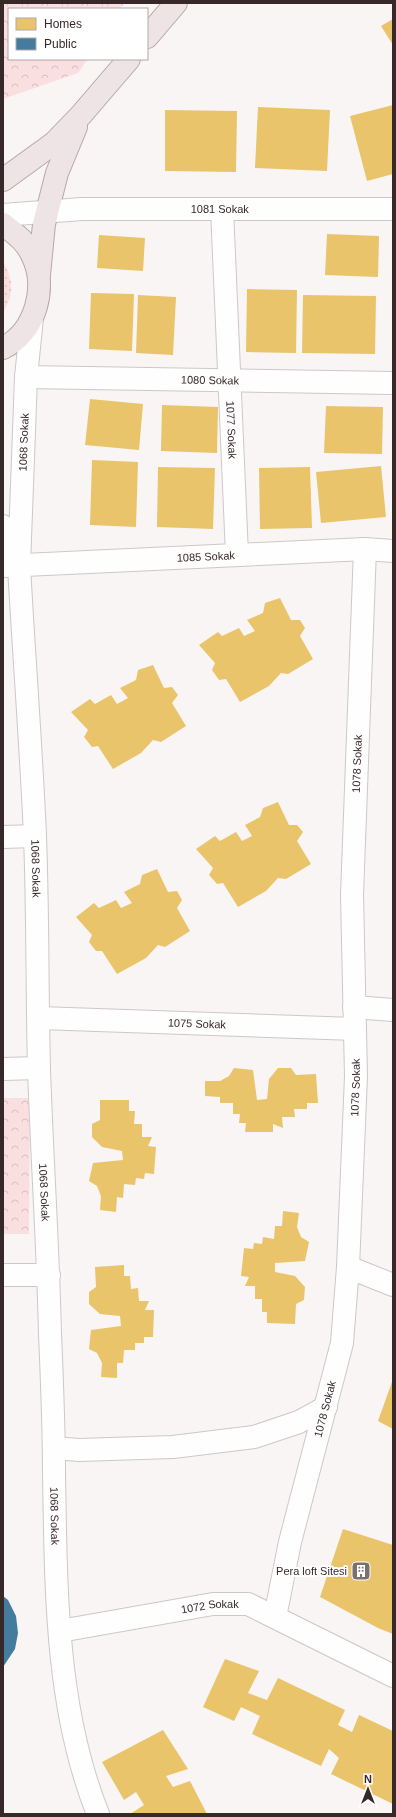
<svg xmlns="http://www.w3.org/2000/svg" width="396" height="1817" viewBox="0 0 396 1817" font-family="Arial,sans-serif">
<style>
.grass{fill:url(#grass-dots)}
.park{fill:url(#park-crowns)}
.homes{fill:#e9c46a}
.public{fill:#457b9d}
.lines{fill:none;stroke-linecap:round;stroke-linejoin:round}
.minor-casing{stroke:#cfc7c7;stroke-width:24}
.major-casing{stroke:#b9a6a9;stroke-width:24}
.minor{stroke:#fefefe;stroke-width:22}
.major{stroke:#eee4e6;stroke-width:22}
.labels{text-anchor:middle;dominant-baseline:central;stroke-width:4;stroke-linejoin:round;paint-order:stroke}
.street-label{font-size:11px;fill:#372929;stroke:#fff}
.poi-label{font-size:11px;fill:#372929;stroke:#fff;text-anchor:end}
</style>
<defs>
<pattern id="grass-dots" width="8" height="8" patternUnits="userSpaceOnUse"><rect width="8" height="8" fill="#fadfe0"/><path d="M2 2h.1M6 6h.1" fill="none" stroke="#d7bfc0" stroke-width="1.8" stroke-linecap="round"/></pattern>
<pattern id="park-crowns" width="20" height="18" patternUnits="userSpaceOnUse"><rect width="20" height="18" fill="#fadfe0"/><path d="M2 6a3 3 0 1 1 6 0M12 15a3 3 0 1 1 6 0" fill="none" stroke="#d7bfc0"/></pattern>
</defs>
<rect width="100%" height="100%" fill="#f9f5f5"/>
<path class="grass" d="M3,261C14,281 14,293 3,313Z"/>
<g class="park">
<polygon points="3,3 124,3 120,9 9,9 9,59 88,59 78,73 3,99"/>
<polygon points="3,1098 30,1098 29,1234 3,1234"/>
</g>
<g class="homes">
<polygon points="393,19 393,45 381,26"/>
<polygon points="393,105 393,174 367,181 350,116"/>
<polygon points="258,107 330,110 327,171 255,168"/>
<polygon points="165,110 237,111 236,172 165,171"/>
<polygon points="327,234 379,236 378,277 325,275"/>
<polygon points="99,235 145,238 143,271 97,268"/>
<polygon points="247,289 297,290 296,353 246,352"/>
<polygon points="91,293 134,294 132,351 89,349"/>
<polygon points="138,295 176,297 173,355 136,353"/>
<polygon points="303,295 376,296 375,354 302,353"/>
<polygon points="90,399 143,404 139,450 85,445"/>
<polygon points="162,405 218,407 217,453 161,451"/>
<polygon points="326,406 383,407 382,454 324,453"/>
<polygon points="92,460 138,462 136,527 90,525"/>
<polygon points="381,466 386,517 321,523 316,472"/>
<polygon points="158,467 215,468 213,529 157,527"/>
<polygon points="310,467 312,528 260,529 259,468"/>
<polygon points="280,598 291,620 300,620 305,628 300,636 313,659 288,674 281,673 269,686 240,702 226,679 219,680 212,670 215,663 199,645 218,632 222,636 239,628 244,636 255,631 247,620 263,613 265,603"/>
<polygon points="153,665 164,688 172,687 178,695 172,703 186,726 161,742 153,740 141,753 113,769 98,746 92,747 84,737 88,730 71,712 90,699 95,704 111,695 117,704 128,698 120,688 136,680 138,670"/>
<polygon points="278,802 289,825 297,825 303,832 297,841 311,864 286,879 278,878 266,891 238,907 223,883 217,884 209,875 213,868 196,849 215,836 220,841 236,832 242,841 252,836 245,825 260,817 263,808"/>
<polygon points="157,869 168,892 177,891 182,900 177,908 190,931 165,947 158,945 146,958 117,974 102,951 96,951 89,942 92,935 76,917 94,903 99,908 116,900 121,908 132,903 124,892 140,884 142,875"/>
<polygon points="234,1068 253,1070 257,1100 267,1099 269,1079 278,1068 291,1068 296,1075 316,1074 318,1103 307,1103 307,1109 294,1109 295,1117 282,1117 283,1128 273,1124 273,1132 245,1132 246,1123 239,1123 240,1114 233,1114 233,1103 220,1103 220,1097 205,1096 205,1081 220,1081 229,1076"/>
<polygon points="100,1100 129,1100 129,1111 135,1111 134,1124 142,1124 142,1137 152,1137 148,1146 156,1147 154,1174 145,1173 144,1179 136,1178 135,1185 124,1184 123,1198 117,1197 116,1212 100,1210 101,1196 97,1186 89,1181 93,1163 123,1160 122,1151 102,1147 92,1137 92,1124 100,1120"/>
<polygon points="283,1211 299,1213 297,1227 301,1237 309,1242 305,1261 275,1263 275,1272 295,1276 305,1287 304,1300 296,1304 295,1324 267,1323 267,1312 262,1312 262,1299 255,1299 255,1286 245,1286 249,1277 241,1276 244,1248 253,1249 254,1243 262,1244 263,1237 274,1239 275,1226 282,1226"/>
<polygon points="124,1265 124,1276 130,1276 131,1289 138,1288 139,1301 149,1301 145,1310 154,1310 153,1337 144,1337 144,1343 135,1343 135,1350 124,1350 123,1363 117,1363 117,1378 101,1377 102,1363 97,1353 89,1349 91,1330 121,1326 120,1316 100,1314 89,1304 89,1292 96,1287 95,1267"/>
<polygon points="393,1379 393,1429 378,1421"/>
<polygon points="343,1529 393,1545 393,1634 378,1628 320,1597"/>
<polygon points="225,1659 259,1671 248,1693 267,1700 278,1678 345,1710 338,1725 352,1732 359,1715 393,1731 393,1804 331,1774 339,1758 329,1749 321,1766 252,1734 260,1716 241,1707 234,1721 203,1707"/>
<polygon points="163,1730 188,1769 166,1776 173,1787 190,1781 207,1814 130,1814 144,1805 136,1792 124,1800 102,1762"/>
</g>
<polygon class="public" points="3,1596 8,1600 16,1616 18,1633 15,1649 3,1667"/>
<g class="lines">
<g class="minor-casing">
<g id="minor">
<path id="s1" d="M222,209L237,555"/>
<path id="s2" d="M3,215L82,209H393"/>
<path id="s3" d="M26,377L393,383"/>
<path id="s4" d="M3,526L19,566L26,377L32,318"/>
<path id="s5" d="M3,566L365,549L393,551"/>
<path id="s6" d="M19,566C24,656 31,746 35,836C38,914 37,992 39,1069C42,1158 48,1246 50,1334C52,1380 54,1426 54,1472C56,1586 55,1707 98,1814"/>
<polyline points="3,837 35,836"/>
<polyline points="354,1007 393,1010"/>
<path id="s7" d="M39,1018L355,1029"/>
<polyline points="3,1069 39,1068"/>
<polyline points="348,1267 393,1285"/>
<polyline points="3,1275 49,1275"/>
<polyline points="54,1448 79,1450 173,1447 254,1437 299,1422 326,1407"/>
<path id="s8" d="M275,1617L290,1542L342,1343L348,1267L356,1076L352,895L365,549"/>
<path id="s9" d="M60,1631L213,1604H248L393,1676"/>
</g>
</g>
<g class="major-casing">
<g id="major">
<polyline points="147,37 176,3"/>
<polyline points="3,180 54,143 81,115 129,59"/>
<path d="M3,224C14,233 26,241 32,255C48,286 36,332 3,348"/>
<polyline points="39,275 44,224 57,173 76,127"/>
</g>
</g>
<use href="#minor" class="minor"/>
<use href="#major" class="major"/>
</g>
<defs>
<g id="building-square" transform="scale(1)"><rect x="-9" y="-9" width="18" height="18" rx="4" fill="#7b7070" stroke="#fff"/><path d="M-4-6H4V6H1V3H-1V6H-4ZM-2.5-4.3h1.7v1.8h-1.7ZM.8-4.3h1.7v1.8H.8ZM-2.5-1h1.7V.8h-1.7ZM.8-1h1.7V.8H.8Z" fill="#fff"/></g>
</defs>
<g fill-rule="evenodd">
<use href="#building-square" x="361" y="1571"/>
</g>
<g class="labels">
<g class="street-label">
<text stroke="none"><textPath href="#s2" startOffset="217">1081 Sokak</textPath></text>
<text stroke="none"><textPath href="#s3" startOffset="184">1080 Sokak</textPath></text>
<text stroke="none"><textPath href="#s1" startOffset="221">1077 Sokak</textPath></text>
<text stroke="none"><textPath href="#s4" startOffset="167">1068 Sokak</textPath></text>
<text stroke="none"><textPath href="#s5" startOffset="203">1085 Sokak</textPath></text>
<text stroke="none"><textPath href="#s8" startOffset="862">1078 Sokak</textPath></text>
<text stroke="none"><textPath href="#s6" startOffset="303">1068 Sokak</textPath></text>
<text stroke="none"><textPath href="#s7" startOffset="158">1075 Sokak</textPath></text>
<text stroke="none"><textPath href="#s8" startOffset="538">1078 Sokak</textPath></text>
<text stroke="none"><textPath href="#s6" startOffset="627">1068 Sokak</textPath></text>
<text stroke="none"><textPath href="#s8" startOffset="214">1078 Sokak</textPath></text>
<text stroke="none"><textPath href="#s6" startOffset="951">1068 Sokak</textPath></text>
<text stroke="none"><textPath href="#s9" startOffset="152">1072 Sokak</textPath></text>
</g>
<g class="poi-label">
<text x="347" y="1571">Pera loft Sitesi</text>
</g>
</g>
<rect width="396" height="1817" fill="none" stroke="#372929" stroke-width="8"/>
<rect x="8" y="8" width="140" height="52" fill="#ffffff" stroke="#afa9a9"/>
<rect x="16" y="18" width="20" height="12" fill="#e9c46a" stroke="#afa9a9"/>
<text x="44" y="28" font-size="12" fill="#372929">Homes</text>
<rect x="16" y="38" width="20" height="12" fill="#457b9d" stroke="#afa9a9"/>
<text x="44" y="48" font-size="12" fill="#372929">Public</text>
<g transform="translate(368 1789)" stroke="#ffffff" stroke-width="3" paint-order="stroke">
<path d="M0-3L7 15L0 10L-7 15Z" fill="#372929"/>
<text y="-6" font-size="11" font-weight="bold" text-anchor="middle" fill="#372929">N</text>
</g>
</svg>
